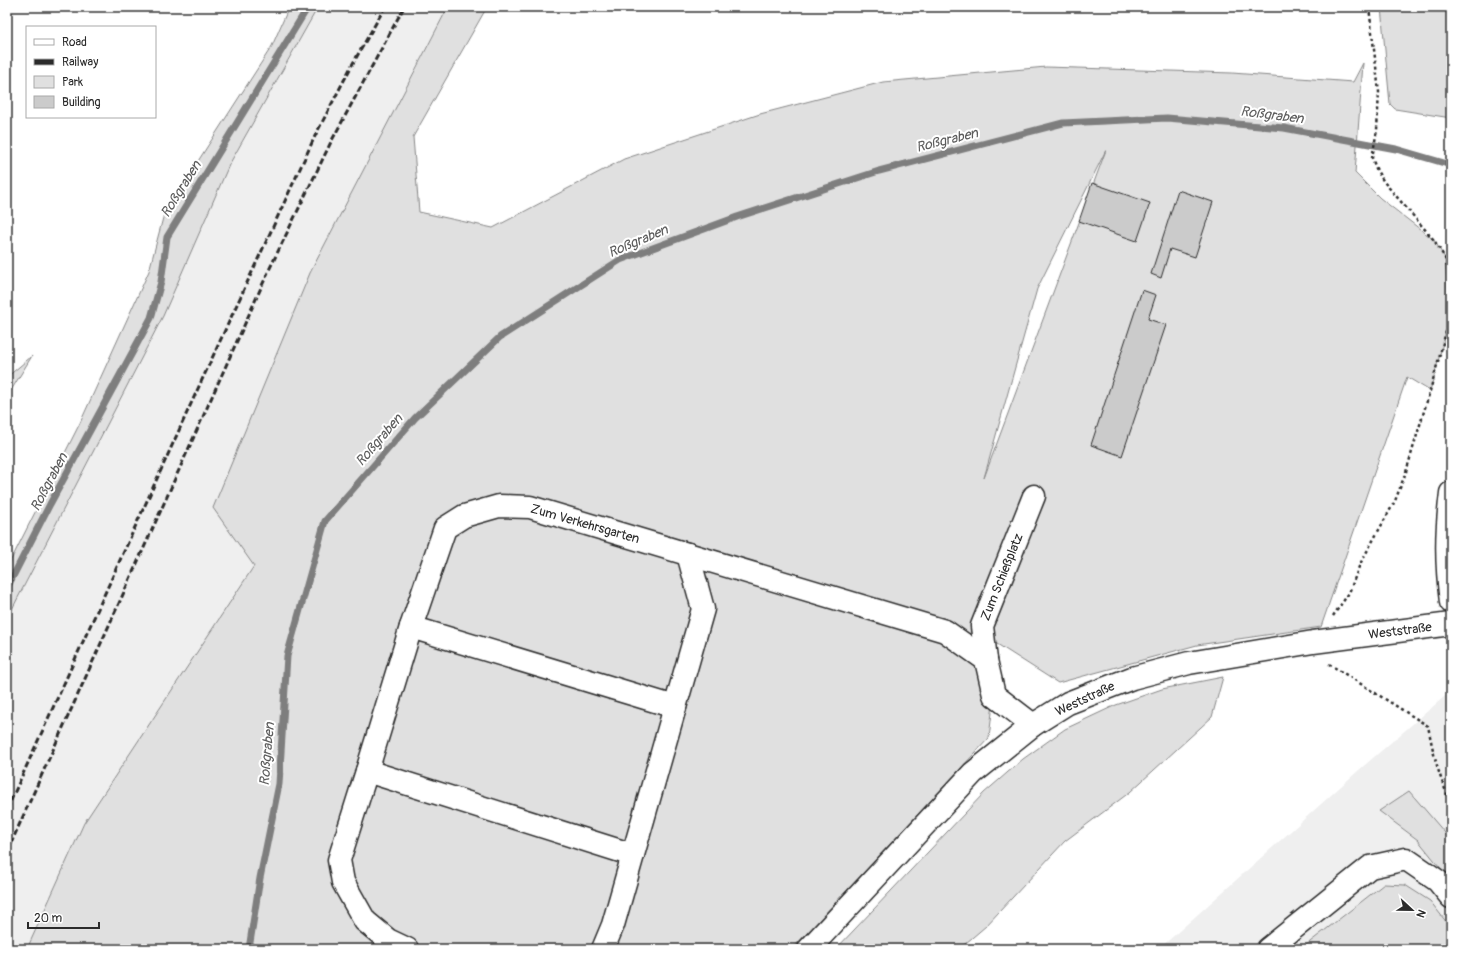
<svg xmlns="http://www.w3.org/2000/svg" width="1458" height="956" viewBox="0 0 1458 956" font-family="Pangolin,sans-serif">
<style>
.built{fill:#efefef}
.green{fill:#e0e0e0;stroke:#868686;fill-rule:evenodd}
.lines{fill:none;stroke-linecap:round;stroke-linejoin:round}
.stream{stroke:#7e7e7e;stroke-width:7}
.building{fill:#cbcbcb;stroke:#2b2b2b}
.minor-casing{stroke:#2b2b2b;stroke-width:25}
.major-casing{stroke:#2b2b2b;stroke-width:25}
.path{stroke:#2b2b2b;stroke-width:2.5;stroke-dasharray:3 3;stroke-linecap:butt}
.minor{stroke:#fff;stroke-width:22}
.major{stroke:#fff;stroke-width:22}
.rail{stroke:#2b2b2b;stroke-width:3;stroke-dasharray:6 3;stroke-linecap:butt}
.labels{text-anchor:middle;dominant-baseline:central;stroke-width:4;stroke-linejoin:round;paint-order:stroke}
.street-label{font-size:13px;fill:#2b2b2b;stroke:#fff}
.water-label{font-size:14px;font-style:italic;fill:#5c5c5c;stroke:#fff}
</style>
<rect width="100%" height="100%" fill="#fff"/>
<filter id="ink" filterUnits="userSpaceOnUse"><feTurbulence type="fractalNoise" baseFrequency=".025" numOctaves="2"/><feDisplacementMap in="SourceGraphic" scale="8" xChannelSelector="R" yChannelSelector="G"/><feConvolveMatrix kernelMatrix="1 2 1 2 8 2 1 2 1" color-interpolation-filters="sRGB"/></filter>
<g filter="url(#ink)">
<g class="built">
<polygon points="318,7 448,7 415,69 286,430 254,566 84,823 27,949 7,949 7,619 163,316 229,165"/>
<polygon points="1451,691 1451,949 1159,949 1359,770"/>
</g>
<g class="green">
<polygon points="289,7 318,7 229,165 163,316 7,619 7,568 80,423 149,271 164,214 272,46"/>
<path d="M448,7H487L413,137L419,212L493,228L624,159L760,114L883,82L1046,67L1232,73L1353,82L1363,63L1355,173L1380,198L1434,240L1445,258L1450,317L1430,391L1407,377L1321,627L1197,645L1058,683L983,635L994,695L989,738L792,949H27L84,823L254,566L213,508L310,273ZM1106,150L984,478L1037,289Z"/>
<polygon points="1381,7 1451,7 1451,118 1395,109 1390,104"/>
<polygon points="32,356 7,397 7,377"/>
<polygon points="1223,677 1212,717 1130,792 1065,841 986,926 959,949 836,949 984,793 1023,759 1065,729 1116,705 1162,689"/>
<polygon points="1409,791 1451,840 1451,881 1418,840 1379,811"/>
<polygon points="1384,884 1405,885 1430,901 1451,928 1451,949 1301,949"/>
</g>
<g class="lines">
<g class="stream">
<polyline points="7,588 50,504 151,318 161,282 167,237 308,7"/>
<polyline points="249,949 260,878 279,784 287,656 325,521 415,418 500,337 620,260 737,217 879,171 1063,123 1167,118 1284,128 1396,149 1451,165"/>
</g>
</g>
<g class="building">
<polygon points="1092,183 1150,203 1137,241 1079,221"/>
<polygon points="1178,190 1213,202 1195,257 1170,249 1161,278 1151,274"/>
<polygon points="1142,290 1156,295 1148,319 1166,325 1122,456 1091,445"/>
</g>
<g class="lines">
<g class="minor-casing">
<g id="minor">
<polyline points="411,627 367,771 633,855"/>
<polyline points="675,707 411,627 445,528 464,516 499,506 530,507 945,631 986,660"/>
<polyline points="1033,725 994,695 986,660 982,626 1034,496"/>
<polyline points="367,771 339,860 343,882 365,921 388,940 407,949"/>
<polyline points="603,949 613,925 703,609 688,554"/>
<polyline points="809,949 973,773 1033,725 1068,703 1132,678 1189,663 1313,642 1451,624"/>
<polyline points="1268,949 1370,867 1406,859 1438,881 1451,897"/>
</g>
</g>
<g class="major-casing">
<path id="major" d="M1451,493C1446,532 1446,563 1451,602"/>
</g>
<g class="path">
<polyline points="1369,7 1379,92 1377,130 1372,158 1377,171 1384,182 1434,240 1445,258 1451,283"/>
<polyline points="1333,616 1349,593 1360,564 1395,501 1406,472 1430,391 1450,317 1451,305"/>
<path d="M1329,664L1428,726C1433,752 1439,779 1451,802"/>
</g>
<use href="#minor" class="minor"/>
<use href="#major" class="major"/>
<g class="rail">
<polyline points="7,809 195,395 316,134 352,65 385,7"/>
<polyline points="7,852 269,270 331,142 404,7"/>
</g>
</g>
</g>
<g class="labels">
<g class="street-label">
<text transform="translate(585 524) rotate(16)">Zum Verkehrsgarten</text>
<text transform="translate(1002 577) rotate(-68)">Zum Schießplatz</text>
<text transform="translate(1400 631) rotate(-7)">Weststraße</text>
<text transform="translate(1085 699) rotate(-25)">Weststraße</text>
</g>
<g class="water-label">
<text transform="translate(1272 115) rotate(7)">Roßgraben</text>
<text transform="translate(947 140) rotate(-14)">Roßgraben</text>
<text transform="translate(181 189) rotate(-58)">Roßgraben</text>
<text transform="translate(638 241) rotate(-23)">Roßgraben</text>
<text transform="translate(379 440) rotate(-49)">Roßgraben</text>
<text transform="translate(49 482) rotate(-62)">Roßgraben</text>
<text transform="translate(267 754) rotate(-85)">Roßgraben</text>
</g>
</g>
<rect width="1458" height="956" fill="none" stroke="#fff" stroke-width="24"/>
<rect x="12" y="12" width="1434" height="932" fill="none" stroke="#2b2b2b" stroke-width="1.5" filter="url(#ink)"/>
<rect x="26" y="26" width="130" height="92" fill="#ffffff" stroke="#aaaaaa"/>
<rect x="34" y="39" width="20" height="6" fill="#ffffff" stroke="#aaaaaa"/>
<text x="62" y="46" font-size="12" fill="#2b2b2b">Road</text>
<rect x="34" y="59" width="20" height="6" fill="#2b2b2b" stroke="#aaaaaa"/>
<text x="62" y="66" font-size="12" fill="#2b2b2b">Railway</text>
<rect x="34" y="76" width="20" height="12" fill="#e0e0e0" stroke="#aaaaaa"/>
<text x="62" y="86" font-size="12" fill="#2b2b2b">Park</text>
<rect x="34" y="96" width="20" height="12" fill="#cbcbcb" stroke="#aaaaaa"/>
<text x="62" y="106" font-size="12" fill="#2b2b2b">Building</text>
<g transform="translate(1412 910) rotate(112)" stroke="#ffffff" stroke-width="3" paint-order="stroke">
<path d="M0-3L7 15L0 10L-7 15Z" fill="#2b2b2b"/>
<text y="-6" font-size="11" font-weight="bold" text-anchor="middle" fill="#2b2b2b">N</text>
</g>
<path d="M28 922v6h71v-6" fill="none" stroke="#2b2b2b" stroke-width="2"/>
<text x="34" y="922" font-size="12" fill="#2b2b2b" stroke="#ffffff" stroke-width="3" paint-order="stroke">20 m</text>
</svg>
